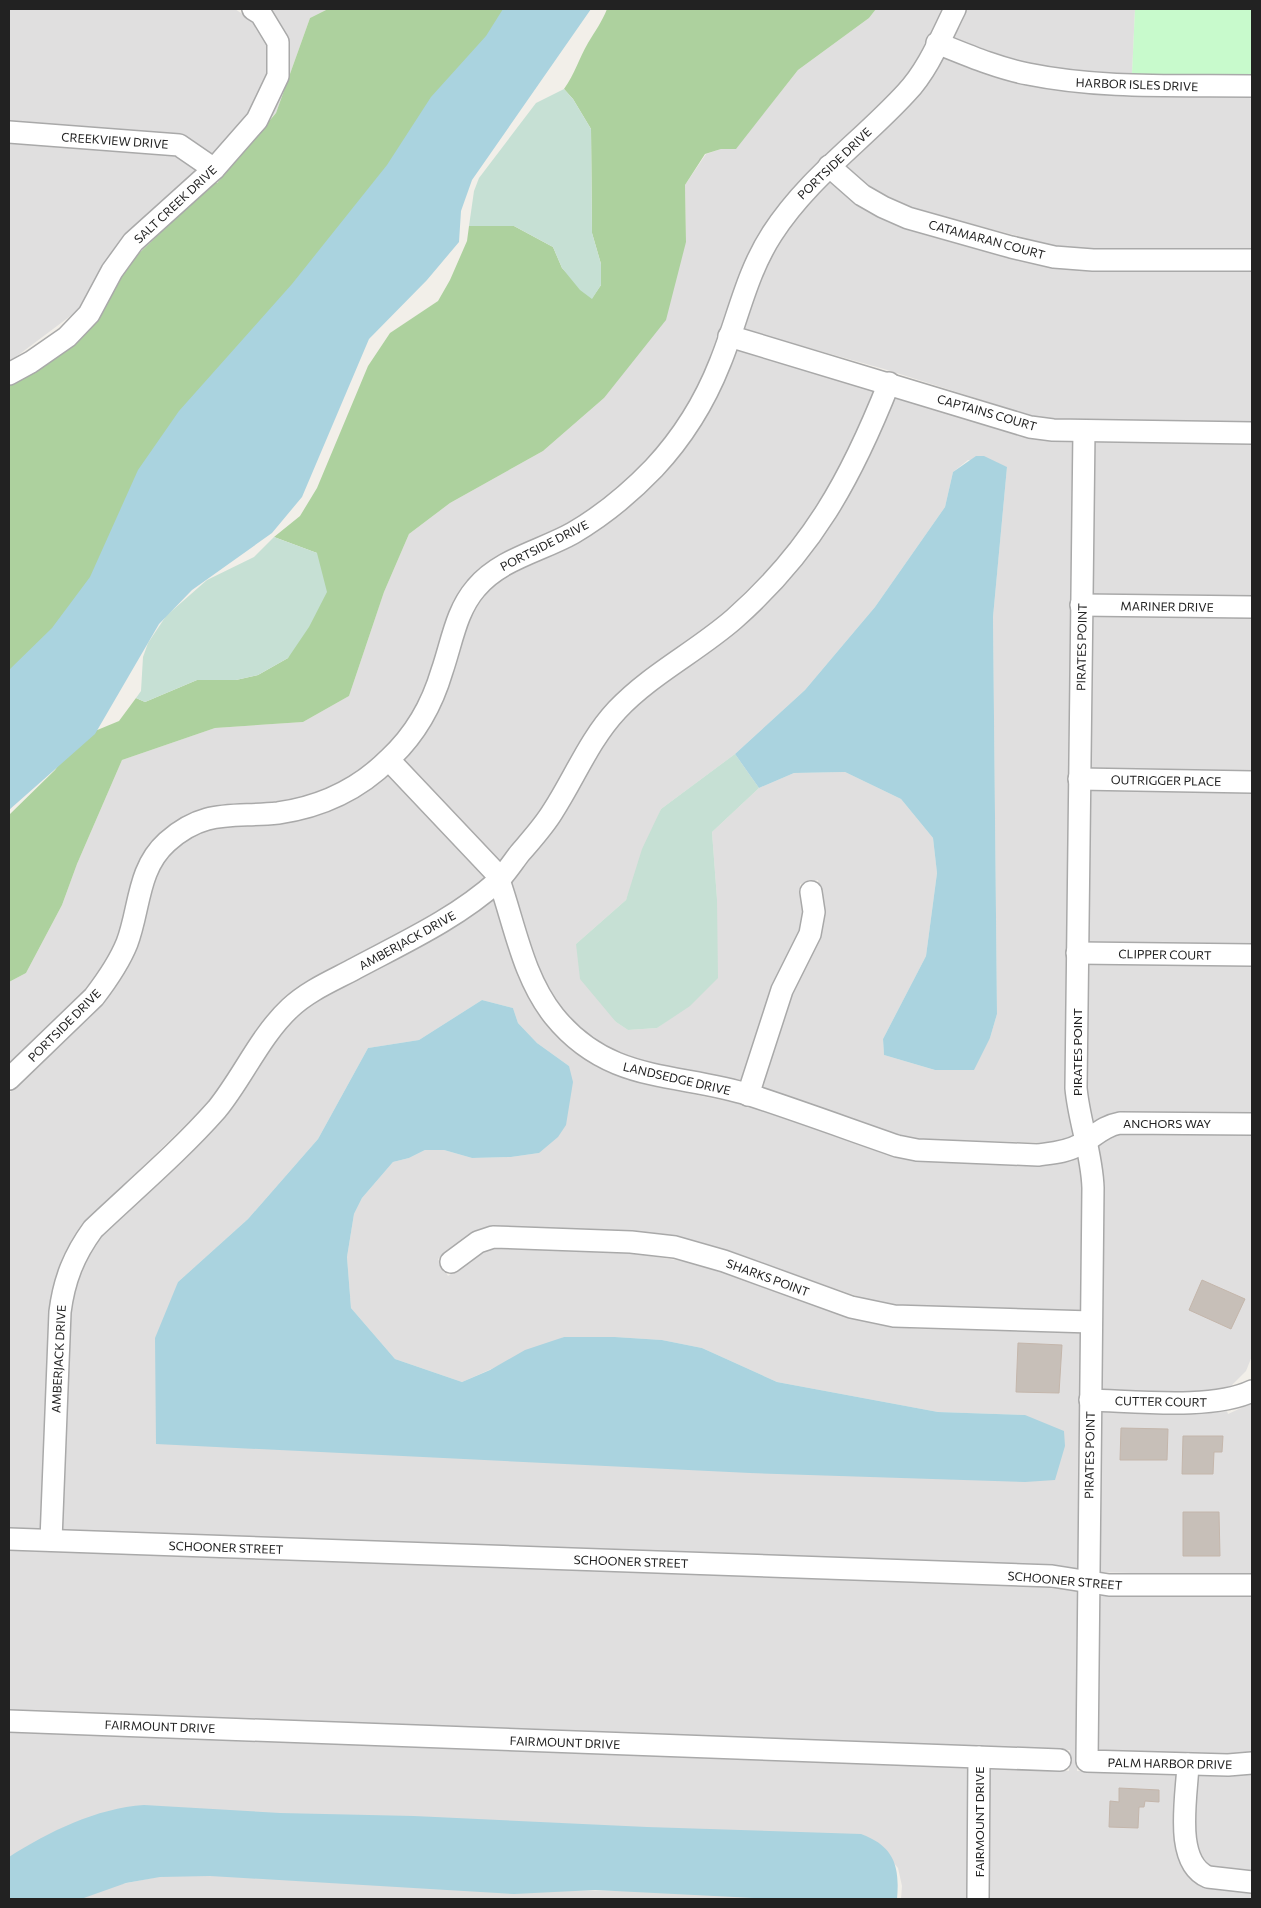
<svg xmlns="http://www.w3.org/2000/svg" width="1261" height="1908" viewBox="0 0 1261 1908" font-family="Commissioner,sans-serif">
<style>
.residential{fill:#e0dfdf;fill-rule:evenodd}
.forest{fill:#add19e}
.wetland{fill:#c6e0d4}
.park{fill:#c8facc}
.water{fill:#aad3df}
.building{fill:#c7bfb8;stroke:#c4b6ab}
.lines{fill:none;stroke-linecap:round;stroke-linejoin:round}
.minor-casing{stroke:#a9a9a9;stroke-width:24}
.minor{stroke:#fff;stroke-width:21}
.labels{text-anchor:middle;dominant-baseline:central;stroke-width:5;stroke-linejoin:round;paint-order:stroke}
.street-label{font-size:12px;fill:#222;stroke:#fff}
</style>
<rect width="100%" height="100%" fill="#f2efe9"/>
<g class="residential">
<polygon points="9,9 235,9 254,22 268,45 268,73 249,113 212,156 9,122"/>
<polygon points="269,9 328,9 310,18 276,113 266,123 286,81"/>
<polygon points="876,9 944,9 907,77 804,176 788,193 763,229 741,270 716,347 703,378 681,418 664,440 648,460 612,494 588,511 569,524 497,557 406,725 374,760 340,783 301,798 263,803 219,805 196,811 174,822 156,838 143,856 134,876 123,924 105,965 88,989 9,1065 9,982 26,973 62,905 77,864 122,760 215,728 303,722 349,696 384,592 409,534 450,503 543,451 604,398 686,242 685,185 706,154 721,149 736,148 798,70 869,18"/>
<polygon points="965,9 1135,9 1132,74 1090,73 1028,64 951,38"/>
<polygon points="942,56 1023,84 1059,91 1088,94 1252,97 1252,250 1093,249 1056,246 911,208 868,186 844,165"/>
<polygon points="9,143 176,156 197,170 81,308 9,362"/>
<polygon points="830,179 858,204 879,217 905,228 1009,257 1093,270 1252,271 1252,422 1054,419 1032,416 884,369 742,329 758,278 779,241 803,207"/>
<polygon points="735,348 876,390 848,456 805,527 780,559 754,586 700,634 646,670 620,693 584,737 545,805 500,863 403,760 476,605 490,588 506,576 577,543 598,529"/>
<path d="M894,396L1052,440L1075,441V1136L1052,1143L918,1139L900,1135L760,1088L782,1017L824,913L818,880L800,884L805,913L802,930L773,985L742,1083L630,1059L603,1046L581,1030L560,1008L540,976L510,882L599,749L622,719L658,687L710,652L739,628L794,573L820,540L844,503L865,466ZM968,460L1007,467L993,617L997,1014L990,1038L935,1070L884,1055L883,1039L926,956L937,873L933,838L901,799L845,772L794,773L759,788L712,832L717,899L671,1018L657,1028L628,1030L616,1022L576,944L626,900L661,809L735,754L805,690L875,607L945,507L953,472Z"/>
<polygon points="1094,442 1252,444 1252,597 1091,595"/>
<polygon points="1091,616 1252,618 1252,771 1088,769"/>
<polygon points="388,774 486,877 453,903 410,928 311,980 210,1101 87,1221 66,1253 53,1291 42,1530 9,1528 9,1093 101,1004 113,989 121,977 152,882 169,853 185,840 203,830 222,825 282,823 331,810 362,794"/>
<polygon points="1088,790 1252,792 1252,944 1087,942"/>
<path d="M495,896L569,1046L609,1073L647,1085L746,1105L895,1156L1038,1165L1055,1164L1080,1156L1083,1173L1081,1311L895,1306L877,1303L727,1251L676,1237L473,1233L438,1259L448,1276L472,1258L494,1248L631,1253L695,1263L874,1324L919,1329L1081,1332L1078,1569L1052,1566L60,1530L71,1296L82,1263L100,1237L223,1116L250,1082L280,1035L298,1015L309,1005ZM482,1000L513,1008L518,1023L537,1043L569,1066L539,1153L511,1157L472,1158L444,1150H425L409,1158L393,1162L362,1198L354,1214L347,1257L351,1308L395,1359L462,1382L564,1337H615L662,1340L702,1348L777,1382L938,1412L1025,1415L156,1444L178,1282L248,1219L318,1139L368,1048L419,1040Z"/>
<polygon points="1087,963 1252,965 1252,1113 1120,1112 1101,1118 1092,1124 1086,1087"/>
<polygon points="1121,1133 1252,1134 1252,1356 1246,1371 1228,1389 1205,1392 1099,1390 1097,1147 1110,1136"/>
<polygon points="1252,1403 1252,1574 1233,1576 1097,1572 1099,1411 1205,1413 1227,1411 1228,1414"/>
<polygon points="9,1549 914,1581 1051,1587 1078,1591 1077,1771 1178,1774 1176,1837 1178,1855 1182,1866 1196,1882 1205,1887 1252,1893 1252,1899 987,1899 988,1767 1069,1771 1070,1750 9,1710"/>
<polygon points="1097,1593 1234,1597 1252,1595 1252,1753 1228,1754 1096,1751"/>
<polygon points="9,1731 970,1767 969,1899 901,1899 902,1886 898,1868 879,1846 9,1872"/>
<polygon points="1252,1774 1252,1871 1217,1869 1207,1865 1202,1861 1195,1837 1197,1775"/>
<polygon points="192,1870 549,1890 751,1892 786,1899 68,1899 77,1893"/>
</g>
<g class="forest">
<polygon points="328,9 509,9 9,691 9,385 35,372 134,258 214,182 217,183 276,113 310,18"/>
<path d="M607,9H876L869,18L798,70L736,149H721L705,154L685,185L686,242L666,320L604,398L543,451L450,503L409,534L384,592L349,696L303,722L215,728L122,760L77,864L62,905L26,973L9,982V815L55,770L78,738L119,721L136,698L145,702L197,680H236L258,675L288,658L317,553L274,537L300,516L317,488L368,366L390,333L438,301L450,280L467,241L469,226H514L553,247L562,268L592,298L601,285V264L592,233L591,129L573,99L564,89C575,74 579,58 588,43C595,31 602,22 607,9Z"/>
</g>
<g class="wetland">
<polygon points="564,89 573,99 591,129 592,233 601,264 601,285 592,299 580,290 562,268 553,247 514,226 469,226 474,191 479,178 536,103"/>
<polygon points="274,537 317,553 327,592 309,627 288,658 258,675 236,680 197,680 145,702 136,698 141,691 143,657 148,643 166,616 207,580 254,557"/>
<polygon points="735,754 759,788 712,832 717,899 718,978 690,1006 657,1028 628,1030 616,1022 580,979 576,944 626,900 642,849 661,809"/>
</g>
<polygon class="park" points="1135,9 1252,9 1252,76 1132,74"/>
<g class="water">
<polygon points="503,9 591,9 472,180 461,211 459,242 427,280 369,339 302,497 272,533 192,590 159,624 95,734 9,810 9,670 52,628 90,577 138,470 179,411 292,284 387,165 431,97 486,36"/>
<polygon points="976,456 984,456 1007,467 993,617 997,1014 990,1038 974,1070 935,1070 884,1055 883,1039 926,956 937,873 933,838 901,799 845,772 794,773 759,788 735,754 805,690 875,607 945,507 953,472"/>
<polygon points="482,1000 513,1008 518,1023 537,1043 569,1066 573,1082 566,1125 558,1137 539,1153 511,1157 472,1158 444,1150 425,1150 409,1158 393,1162 362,1198 354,1214 347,1257 351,1308 395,1359 462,1382 490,1370 525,1350 564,1337 615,1337 662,1340 702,1348 777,1382 938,1412 1025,1415 1064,1431 1065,1446 1055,1480 1025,1482 750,1473 156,1444 155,1338 178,1282 248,1219 318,1139 368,1048 419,1040"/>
<path d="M144,1805L280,1813L414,1816L647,1827L861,1834C894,1846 900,1866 897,1899H775L595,1890L514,1894L210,1876L160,1877L126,1883L81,1899H9V1857C48,1832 97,1808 144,1805Z"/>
</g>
<g class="building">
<polygon points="1202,1280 1245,1299 1231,1329 1189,1310"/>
<polygon points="1018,1343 1062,1345 1059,1393 1016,1392"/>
<polygon points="1121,1428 1168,1429 1167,1460 1120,1460"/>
<polygon points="1183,1436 1223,1436 1222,1452 1214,1452 1213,1474 1182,1474"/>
<polygon points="1183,1512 1219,1512 1220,1556 1183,1556"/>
<polygon points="1119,1788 1159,1790 1159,1802 1145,1801 1144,1807 1139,1807 1138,1828 1109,1827 1110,1801 1119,1802"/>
</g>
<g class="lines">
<g class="minor-casing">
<g id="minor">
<path d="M937,43C967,55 997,68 1028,74C1101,89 1178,85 1252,86"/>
<polyline points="9,132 179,145 214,169"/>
<polyline points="829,166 862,195 883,207 908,218 1011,247 1054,257 1093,260 1252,260"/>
<polyline points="729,336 1030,427 1053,430 1252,433"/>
<polyline points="9,374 31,362 67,337 89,314 112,271 133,242 214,169 257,120 278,76 278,42 261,14 253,9"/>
<path d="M1084,431L1076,1088C1079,1122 1092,1153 1093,1188L1087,1761L1228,1765L1252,1763"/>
<polyline points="1081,605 1252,607"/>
<path d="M389,760L495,872L499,880C515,926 523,977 554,1016C609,1084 676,1072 750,1095C799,1111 848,1129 897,1146L917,1150L1038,1155C1052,1153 1067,1152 1079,1145C1094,1137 1103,1126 1120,1123L1252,1124"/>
<polyline points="1079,779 1252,782"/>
<polyline points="1077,953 1252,955"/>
<path d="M9,1079L94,997C107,980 119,963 127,943C140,909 137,869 167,842C205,808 233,818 278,813C320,807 359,789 389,759C415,735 432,705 442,671C452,642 456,611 476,588C500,559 541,551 573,533C602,516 630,493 654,468C682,438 705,401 720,363C738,319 746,274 772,234C808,178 862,141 906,93C928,70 941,37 955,9"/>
<polyline points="748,1095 782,990 810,934 814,912 811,892"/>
<polyline points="451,1262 478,1242 493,1237 631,1242 675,1247 724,1261 851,1307 894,1316 1091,1322"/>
<path d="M1090,1400C1134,1401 1213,1410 1252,1391"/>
<polyline points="9,1539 1052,1576 1109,1585 1252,1585"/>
<path d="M51,1540L60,1312C64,1280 74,1255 93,1229C134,1190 179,1152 217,1109C243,1077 260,1036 290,1008C309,990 334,980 356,968C405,942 457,918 498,881C506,873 513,862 520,853C532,839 544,826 553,811C575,777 589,740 617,710C651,674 696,652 734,619C812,550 851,479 889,383"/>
<polyline points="9,1721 1060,1760"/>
<path d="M1188,1764C1187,1796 1173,1862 1208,1877L1252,1882"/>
<polyline points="978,1899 979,1757"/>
</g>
</g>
<use href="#minor" class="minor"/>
</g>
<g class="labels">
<g class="street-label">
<text transform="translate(1137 84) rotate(2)">HARBOR ISLES DRIVE</text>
<text transform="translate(115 140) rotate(4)">CREEKVIEW DRIVE</text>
<text transform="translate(834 163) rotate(-44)">PORTSIDE DRIVE</text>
<text transform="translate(175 204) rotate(-43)">SALT CREEK DRIVE</text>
<text transform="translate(987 239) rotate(15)">CATAMARAN COURT</text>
<text transform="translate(987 412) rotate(16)">CAPTAINS COURT</text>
<text transform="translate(544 545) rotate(-27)">PORTSIDE DRIVE</text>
<text transform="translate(1167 606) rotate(1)">MARINER DRIVE</text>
<text transform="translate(1081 647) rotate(-89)">PIRATES POINT</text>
<text transform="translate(1166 780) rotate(1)">OUTRIGGER PLACE</text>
<text transform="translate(407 940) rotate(-29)">AMBERJACK DRIVE</text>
<text transform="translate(1165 954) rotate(1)">CLIPPER COURT</text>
<text transform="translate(64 1025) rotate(-45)">PORTSIDE DRIVE</text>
<text transform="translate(1077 1052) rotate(-90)">PIRATES POINT</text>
<text transform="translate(677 1078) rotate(13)">LANDSEDGE DRIVE</text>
<text x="1167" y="1123">ANCHORS WAY</text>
<text transform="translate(768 1277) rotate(20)">SHARKS POINT</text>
<text transform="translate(58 1359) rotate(-87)">AMBERJACK DRIVE</text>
<text transform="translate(1161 1401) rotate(1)">CUTTER COURT</text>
<text transform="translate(1089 1455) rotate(-89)">PIRATES POINT</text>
<text transform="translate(226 1547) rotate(2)">SCHOONER STREET</text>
<text transform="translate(631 1561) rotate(2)">SCHOONER STREET</text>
<text transform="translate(1065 1580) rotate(5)">SCHOONER STREET</text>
<text transform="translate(160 1726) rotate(2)">FAIRMOUNT DRIVE</text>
<text transform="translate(565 1742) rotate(2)">FAIRMOUNT DRIVE</text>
<text transform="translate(1170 1763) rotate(1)">PALM HARBOR DRIVE</text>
<text transform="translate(979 1822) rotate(-90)">FAIRMOUNT DRIVE</text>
</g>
</g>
<rect width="1261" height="1908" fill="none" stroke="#222222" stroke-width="20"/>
</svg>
